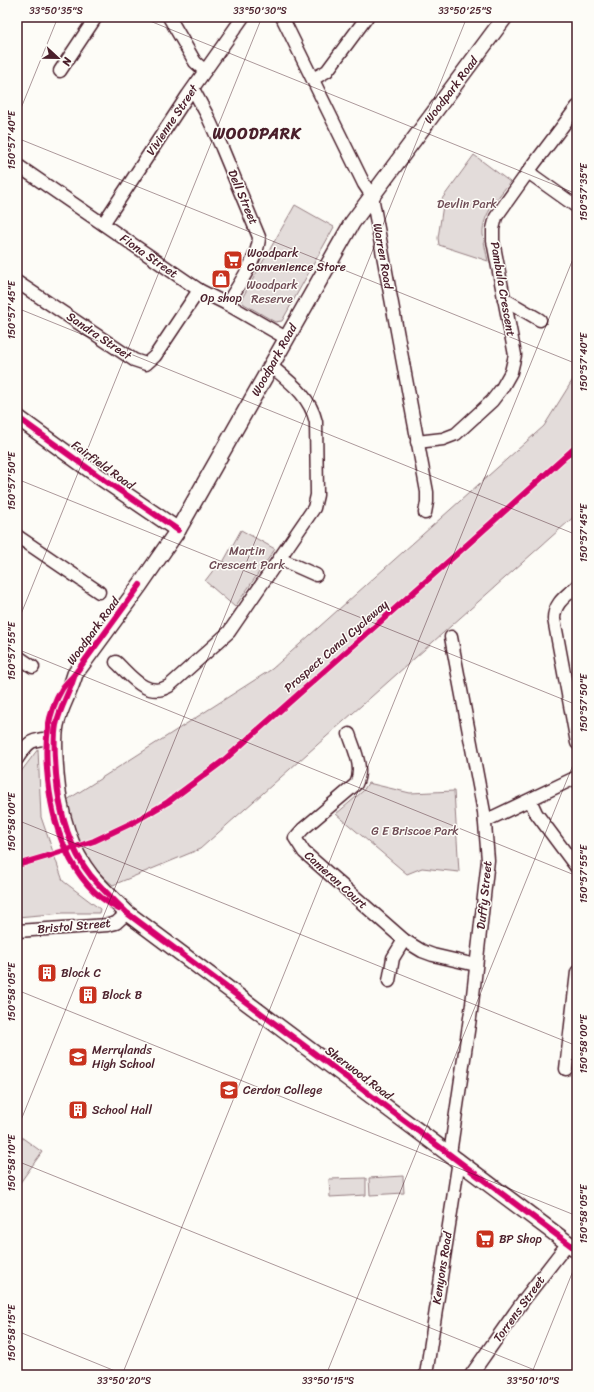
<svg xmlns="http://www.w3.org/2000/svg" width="594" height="1392" viewBox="0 0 594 1392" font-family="Sriracha,sans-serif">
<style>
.green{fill:#e3dcda;stroke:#967e82}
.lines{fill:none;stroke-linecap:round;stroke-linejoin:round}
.minor-casing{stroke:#4a1f2b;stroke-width:15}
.major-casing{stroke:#4a1f2b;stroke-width:18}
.minor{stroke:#fdfcf7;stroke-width:12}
.major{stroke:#fdfcf7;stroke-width:15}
.cycleway-casing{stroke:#fdfcf7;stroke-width:8}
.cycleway{stroke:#d6006c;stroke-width:6}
.ticks{fill:none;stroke:#4a1f2b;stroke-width:1;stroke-opacity:0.45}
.labels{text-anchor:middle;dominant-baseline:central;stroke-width:3;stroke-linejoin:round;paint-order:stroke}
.street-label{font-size:12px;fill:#4a1f2b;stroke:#fdfcf7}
.park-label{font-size:12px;fill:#704e57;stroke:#fdfcf7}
.poi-label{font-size:12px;fill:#4a1f2b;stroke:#fdfcf7;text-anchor:start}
.district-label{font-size:16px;font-weight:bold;letter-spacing:1px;fill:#4a1f2b;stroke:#fdfcf7}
.neatline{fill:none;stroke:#4a1f2b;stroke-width:1.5}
.ticks-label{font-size:10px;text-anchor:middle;fill:#4a1f2b}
</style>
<rect width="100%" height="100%" fill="#fdfcf7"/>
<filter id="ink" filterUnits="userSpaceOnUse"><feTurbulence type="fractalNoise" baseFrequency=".025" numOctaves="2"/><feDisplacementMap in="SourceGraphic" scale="8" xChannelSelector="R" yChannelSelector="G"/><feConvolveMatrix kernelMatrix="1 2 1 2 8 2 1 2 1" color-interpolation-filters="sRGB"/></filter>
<g filter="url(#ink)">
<g class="green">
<path d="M474,155L510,182C499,197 482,214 483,234C484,243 486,252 488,261L439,245L438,238L443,205L439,203Z"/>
<polygon points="295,205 334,227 282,321 275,322 244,304 241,300"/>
<path d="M577,373V514L200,849L113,885C84,863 74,833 67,800L272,669L544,426Z"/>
<polygon points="241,530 275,549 235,607 205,581 218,564 221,566"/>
<polygon points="38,749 41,817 63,881 100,909 99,913 63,913 17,917 17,777"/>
<polygon points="368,783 410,793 454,791 459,872 422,868 407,874 336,814 363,791"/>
<polygon points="17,1134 42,1152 17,1187"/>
<polygon points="403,1176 404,1193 370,1195 369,1178"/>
<polygon points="366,1178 366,1195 330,1197 329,1179"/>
</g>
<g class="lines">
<g class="minor-casing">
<g id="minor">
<polyline points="169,17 195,62 205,71"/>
<polyline points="282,17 364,184 372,196 427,492 427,502 425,513"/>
<polyline points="60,71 96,17"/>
<polyline points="313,79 327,71 367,17"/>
<path d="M193,89L207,115L222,148L259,237C259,257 237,287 227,304"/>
<polyline points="17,165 199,290 227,304 286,338"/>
<polyline points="528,172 577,207"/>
<polyline points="103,224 188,95 243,17"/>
<polyline points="17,282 134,360 146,364 155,356 199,290"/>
<polyline points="504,299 540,320"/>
<polyline points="417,442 443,439 456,434 492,401 502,388 511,372 515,355 493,241 493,229 496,217 528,172 577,107"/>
<polyline points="17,536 99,592"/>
<polyline points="280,559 316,575"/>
<path d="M577,586C566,596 554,603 554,619L577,743"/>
<polyline points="17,656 33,667"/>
<path d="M116,662C131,676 147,699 169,686L229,632L314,508L317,495L316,422C310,396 290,382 271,366"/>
<path d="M349,734C354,749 364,768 356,784L303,829L295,838L304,852L404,940L422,951L433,955L476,965"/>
<path d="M17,759C30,739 31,740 55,738"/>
<polyline points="530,800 536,813 577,868"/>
<polyline points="485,821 577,777"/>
<polyline points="17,931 108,925 116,923 127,913"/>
<polyline points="389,981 393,958 404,940"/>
<polyline points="566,1069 577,972"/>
<polyline points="450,1154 472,1004 488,860 484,812 451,637"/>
<polyline points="426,1375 459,1160"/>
<polyline points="471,1375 523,1301 568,1243"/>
</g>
</g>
<g class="major-casing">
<g id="major">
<path d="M505,17L352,223L178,530L140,585L75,674C70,692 60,707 56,725C53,741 55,758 56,774C59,811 68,847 91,876C102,889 115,901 127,913L577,1250"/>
<polyline points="17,417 97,475 178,530"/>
</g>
</g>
<use href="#minor" class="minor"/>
<use href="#major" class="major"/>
<g class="cycleway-casing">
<g id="cycleway">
<polyline points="17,417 97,475 178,530"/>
<path d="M140,585L75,674C70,692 60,707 56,725C53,741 55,758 56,774C59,811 68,847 91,876C102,889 115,901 127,913L577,1250"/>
<path d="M74,675C70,680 65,684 62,689C47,714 45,740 47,769C51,822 68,883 119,909"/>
<polyline points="17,865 51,855 94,841 134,822 168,802 223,761 468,544 577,446"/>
</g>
</g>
<use href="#cycleway" class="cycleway"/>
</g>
</g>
<path class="ticks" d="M140,17L577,194M562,17L577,23M17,118L58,17M17,138L577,364M17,308L577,535M17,479L577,705M17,624L262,17M17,649L577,876M17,820L577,1046M17,990L577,1216M17,1130L467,17M17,1161L547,1375M17,1331L125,1375M122,1375L577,249M326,1375L577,755M531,1375L577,1261"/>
<defs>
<g id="supermarket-square" transform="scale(1)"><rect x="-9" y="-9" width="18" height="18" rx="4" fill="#c8321e" stroke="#fdfcf7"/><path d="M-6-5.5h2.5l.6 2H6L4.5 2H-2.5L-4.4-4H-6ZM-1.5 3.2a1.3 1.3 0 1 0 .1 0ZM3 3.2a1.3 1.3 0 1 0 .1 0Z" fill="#fff"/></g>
<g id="shop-square" transform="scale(1)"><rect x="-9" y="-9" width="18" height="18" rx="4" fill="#c8321e" stroke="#fdfcf7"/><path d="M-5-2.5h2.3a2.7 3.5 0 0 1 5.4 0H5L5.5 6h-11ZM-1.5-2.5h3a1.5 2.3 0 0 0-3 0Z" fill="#fff"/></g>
<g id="building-square" transform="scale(1)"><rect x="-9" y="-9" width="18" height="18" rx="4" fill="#c8321e" stroke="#fdfcf7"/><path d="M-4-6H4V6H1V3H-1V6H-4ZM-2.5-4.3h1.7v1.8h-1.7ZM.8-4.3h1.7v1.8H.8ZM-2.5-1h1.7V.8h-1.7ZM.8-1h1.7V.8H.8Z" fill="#fff"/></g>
<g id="school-square" transform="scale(1)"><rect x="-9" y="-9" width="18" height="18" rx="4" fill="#c8321e" stroke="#fdfcf7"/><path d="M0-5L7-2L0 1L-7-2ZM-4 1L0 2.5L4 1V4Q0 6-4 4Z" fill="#fff"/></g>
</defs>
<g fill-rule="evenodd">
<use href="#supermarket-square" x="233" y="260"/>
<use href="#shop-square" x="221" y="279"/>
<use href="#building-square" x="47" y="973"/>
<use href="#building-square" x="88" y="995"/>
<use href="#school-square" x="78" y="1057"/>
<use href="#school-square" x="229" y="1090"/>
<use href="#building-square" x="78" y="1110"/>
<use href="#supermarket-square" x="485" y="1239"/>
</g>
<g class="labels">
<g class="street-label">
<text transform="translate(451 90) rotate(-53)">Woodpark Road</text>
<text transform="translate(172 120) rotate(-56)">Vivienne Street</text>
<text transform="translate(243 197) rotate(67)">Dell Street</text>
<text transform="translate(149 256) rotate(35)">Fiona Street</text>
<text transform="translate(383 256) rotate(80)">Warren Road</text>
<text transform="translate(503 289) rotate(80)">Pambula Crescent</text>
<text transform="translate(99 336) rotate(34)">Sandra Street</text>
<text transform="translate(274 360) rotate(-61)">Woodpark Road</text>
<text transform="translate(103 465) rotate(36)">Fairfield Road</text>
<text transform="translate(93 631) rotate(-54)">Woodpark Road</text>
<text transform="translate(336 646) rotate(-41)">Prospect Canal Cycleway</text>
<text transform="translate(336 880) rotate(42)">Cameron Court</text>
<text transform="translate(484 895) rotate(-84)">Duffy Street</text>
<text transform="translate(74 926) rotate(-5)">Bristol Street</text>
<text transform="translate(359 1073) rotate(37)">Sherwood Road</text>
<text transform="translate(442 1268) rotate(-81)">Kenyons Road</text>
<text transform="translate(519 1309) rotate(-54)">Torrens Street</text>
</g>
<g class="park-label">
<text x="467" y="204">Devlin Park</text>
<text x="272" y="285">Woodpark<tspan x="272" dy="14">Reserve</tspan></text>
<text x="247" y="551">Martin<tspan x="247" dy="14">Crescent Park</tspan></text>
<text x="415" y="831">G E Briscoe Park</text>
</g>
<g class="poi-label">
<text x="247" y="253">Woodpark<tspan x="247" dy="14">Convenience Store</tspan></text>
<text x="221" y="298" text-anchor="middle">Op shop</text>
<text x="61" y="973">Block C</text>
<text x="102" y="995">Block B</text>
<text x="92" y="1050">Merrylands<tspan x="92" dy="14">High School</tspan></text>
<text x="243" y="1090">Cerdon College</text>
<text x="92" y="1110">School Hall</text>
<text x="499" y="1239">BP Shop</text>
</g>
<g class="district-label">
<text x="257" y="133">WOODPARK</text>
</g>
</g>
<rect width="594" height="1392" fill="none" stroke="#fdfcf7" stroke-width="44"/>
<g transform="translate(58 58) rotate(112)" stroke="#fdfcf7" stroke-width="3" paint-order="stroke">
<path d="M0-3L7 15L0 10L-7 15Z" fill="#4a1f2b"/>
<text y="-6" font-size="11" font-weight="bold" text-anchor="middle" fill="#4a1f2b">N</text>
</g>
<rect x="22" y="22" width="550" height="1348" class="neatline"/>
<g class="ticks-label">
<text x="56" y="14">33°50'35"S</text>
<text x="260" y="14">33°50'30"S</text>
<text x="465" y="14">33°50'25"S</text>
<text transform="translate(11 140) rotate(-90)" y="4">150°57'40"E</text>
<text transform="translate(583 192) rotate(-90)" y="4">150°57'35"E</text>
<text transform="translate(11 310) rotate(-90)" y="4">150°57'45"E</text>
<text transform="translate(583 362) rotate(-90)" y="4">150°57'40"E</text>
<text transform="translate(11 481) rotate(-90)" y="4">150°57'50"E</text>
<text transform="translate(583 533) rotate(-90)" y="4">150°57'45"E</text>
<text transform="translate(11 651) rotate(-90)" y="4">150°57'55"E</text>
<text transform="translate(583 703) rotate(-90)" y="4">150°57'50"E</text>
<text transform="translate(11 822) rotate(-90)" y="4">150°58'00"E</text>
<text transform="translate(583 874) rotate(-90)" y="4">150°57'55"E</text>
<text transform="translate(11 992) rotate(-90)" y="4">150°58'05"E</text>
<text transform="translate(583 1044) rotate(-90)" y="4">150°58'00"E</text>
<text transform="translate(11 1163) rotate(-90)" y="4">150°58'10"E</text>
<text transform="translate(583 1214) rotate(-90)" y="4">150°58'05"E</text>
<text transform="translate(11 1333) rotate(-90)" y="4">150°58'15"E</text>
<text x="124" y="1384">33°50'20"S</text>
<text x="328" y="1384">33°50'15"S</text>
<text x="533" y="1384">33°50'10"S</text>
</g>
</svg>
